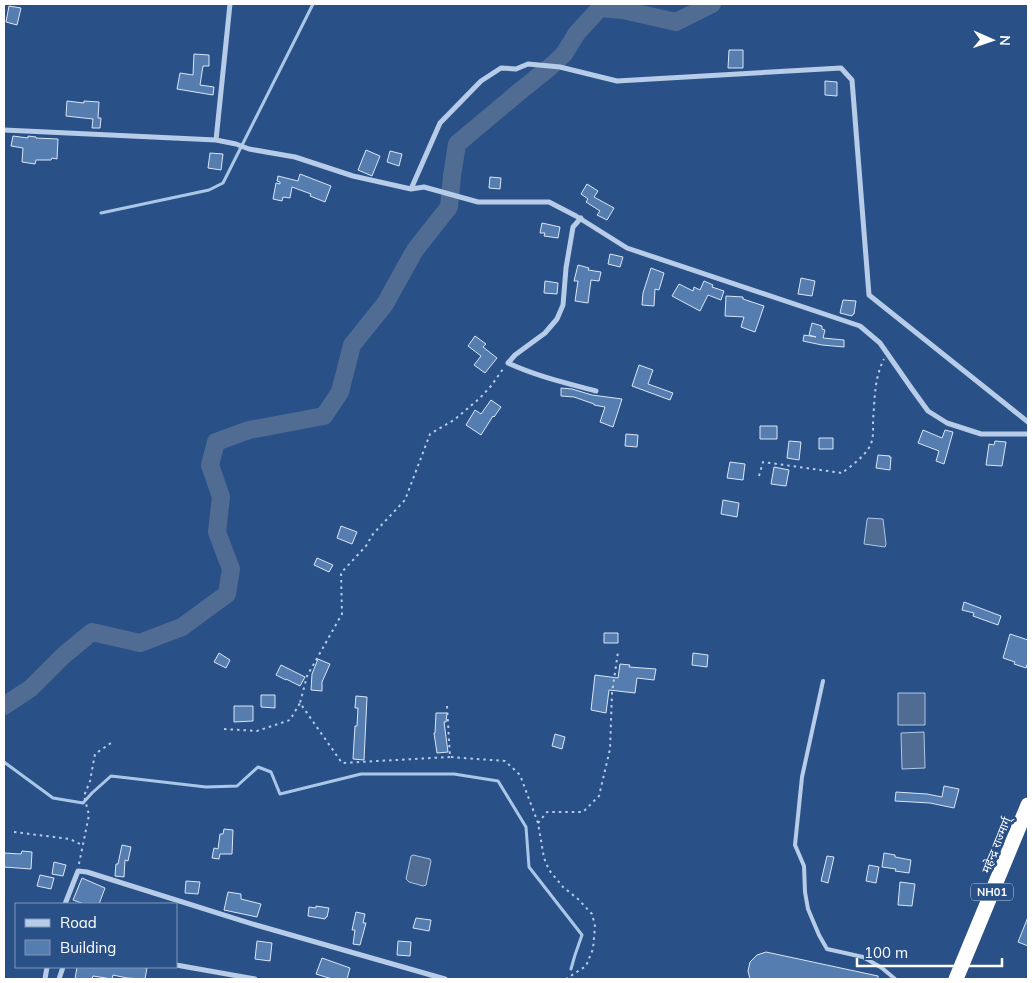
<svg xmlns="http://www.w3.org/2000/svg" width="1032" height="983" viewBox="0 0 1032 983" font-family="Mulish,'Noto Sans Devanagari',sans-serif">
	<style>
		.water { fill: #516c92; stroke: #abc7e8 }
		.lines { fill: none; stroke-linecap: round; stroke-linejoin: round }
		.stream { stroke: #abc7e8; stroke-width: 3 }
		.river { stroke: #516c92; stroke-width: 18 }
		.building { fill: #567db0; stroke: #d9e6f6 }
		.path { stroke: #b6cce8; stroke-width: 2; stroke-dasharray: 2.5 4; stroke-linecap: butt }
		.lane { stroke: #b6cce8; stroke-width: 4 }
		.street { stroke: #b6cce8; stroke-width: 5 }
		.highway { stroke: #fff; stroke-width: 15 }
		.labels { text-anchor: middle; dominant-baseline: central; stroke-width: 5; stroke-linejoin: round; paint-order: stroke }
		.shield { fill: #2a5187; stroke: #bfcbdb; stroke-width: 1 }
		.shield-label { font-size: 11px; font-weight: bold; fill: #fff }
		.street-label { font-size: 12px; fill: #fff; stroke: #2a5187 }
	</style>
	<rect width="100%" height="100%" fill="#2a5187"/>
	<path class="water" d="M868,518L883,519L886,544L885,547L864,544L867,520Z
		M898,693H925V725H898Z
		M924,732L925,768L902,769L901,733Z
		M413,855L430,859L431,861L426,885L423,886L409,882L406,879L411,856Z"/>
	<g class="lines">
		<path class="stream" d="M101,213L209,190L223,183L313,4
			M4,762L53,798L83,803L92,793L111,776L206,787L237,786L258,767L271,772L280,794L361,774H454L498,781L526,827L529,867L582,935L575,955L571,969"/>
		<path class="river" d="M4,706L31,688L64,655L92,632L140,643L182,627L227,594L231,569L217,532L221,497L210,465L216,442L249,430L324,416L340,392L352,345L385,304L415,250L449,207L452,176L457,144L519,92L550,67L564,54L577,33L600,8L623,10L676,22L712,4"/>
	</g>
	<path class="building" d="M9,6L21,8L17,25L6,22Z
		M729,50H743V68H728Z
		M194,54L209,55V66H203L200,85L214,87L213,95L177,89L180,73L193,75Z
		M825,81L837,82V96L825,95Z
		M67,101L84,103V101L99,102L98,118H101L100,128H92L93,119L66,116Z
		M13,136L28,138V136L36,137V138L58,139L57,159L52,158L51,160H36L35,164L22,162L23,148L11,146Z
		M366,150L380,156L372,176L358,170Z
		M390,151L402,154L399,166L387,162Z
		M210,153L223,154L221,170L208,168Z
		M300,174L331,186L325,202L310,196L311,194L292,187L290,198L283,197L282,201L273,199L276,183L280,184V182L277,181L278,176L298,181Z
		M490,177L501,178L500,189L489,188Z
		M587,184L598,191L594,197L614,208L607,220L597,215L600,211L586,202L588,199L581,194Z
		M542,223L560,227L558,238L544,236L545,233H540Z
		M610,254L623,257L620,267L608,264Z
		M578,265L589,268L588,270L601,272L599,281L591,280L588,303L575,301L578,281H574Z
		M651,268L664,273L659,290L655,289L654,306L642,305L643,293Z
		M801,278L815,281L812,296L798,294Z
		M545,281L558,283L557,294L544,293Z
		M704,281L713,285L712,287L724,291L721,300L708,295L700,311L672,296L679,284L693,291L694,287L700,290Z
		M726,296L743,297V299L764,306L755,332L741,327L744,317L725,316Z
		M843,300L856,301L854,314H853L852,316L840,313Z
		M812,323L822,326V329L825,330L823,338L844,340V347L822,345L803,341L804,335L816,337L809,335Z
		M475,336L486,344L483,347L497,358L485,373L474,365L481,356L468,346Z
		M639,365L653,370L648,384L673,393L670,400L632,386Z
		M561,388L572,389L592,395L622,399L613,427L600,422L605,407L594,405V404L574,397L561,396Z
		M491,400L501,407L494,417L493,416L481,435L466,425L475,410L481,414Z
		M760,426H777V439H760Z
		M923,430L942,438L945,430L953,432L944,464L936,461L939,451L918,443Z
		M626,434L638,435L637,447L625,446Z
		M819,438H833V449H819Z
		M789,441L801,442L799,460L787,458Z
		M995,441L1006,442L1002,466L986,465L989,444L994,445Z
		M878,455L890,456L889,457H891L890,470L876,468Z
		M730,462L745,464L743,480L727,478Z
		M774,467L789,470L786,486L771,484Z
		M723,500L739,503L737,517L721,514Z
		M341,526L357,532L352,544L337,538Z
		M317,558L333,565L329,572L314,565Z
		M964,602L1001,616L998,625L973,616L974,613L962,610Z
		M604,633H618V643H604Z
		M1010,634L1028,640V662L1026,668L1014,664L1015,662L1003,658Z
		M219,653L230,660L226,668L214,662Z
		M693,653L708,655L707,667L692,665Z
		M318,659L330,664L322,682V691L311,690L312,674Z
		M620,664L630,665L629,667L656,669L654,680L637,678L635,693L609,690L606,713L591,710L595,675L618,678Z
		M281,665L305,677L300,686L286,679V680L276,675Z
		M261,695H275V708L261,707Z
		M356,696L367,697L364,760L353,759L355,726H357L358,708H355Z
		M234,706H253V721L234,722Z
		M436,713H447L446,722H444L448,752L437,753L434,733H435Z
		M555,734L565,737L562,749L552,746Z
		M944,786L959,789L954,808L930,803L895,801L896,792L927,794L942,797Z
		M224,829L233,830L232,854H220L219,859L212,858L214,848L218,849L220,834H223Z
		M122,845L131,847L128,861L125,860L124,877L115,876L116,864H118Z
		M22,851L32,852L31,869L4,867V853L21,854Z
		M884,853L895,855V857L911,860L909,873L895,871L896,869L882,867Z
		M827,856L834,857L828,883L821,881Z
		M54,862L66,865L63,876L52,874Z
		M869,865L879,867L876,883L866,881Z
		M40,875L54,878L51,889L37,886Z
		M82,878L105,888L99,904H84L73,900Z
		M186,881L200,882L198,894L185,893Z
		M900,882L915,884L912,906L898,905Z
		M228,892L241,894V899L261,904L257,917L224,910Z
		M316,906L329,908L327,917H326L325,919L308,916L309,907L316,908Z
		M356,912L365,914L363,923H366L360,945L353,944L355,930H352Z
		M1028,917V946L1018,942Z
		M416,918L431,920L429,931L413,928Z
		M257,941L272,943L270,961L255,959Z
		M398,941L411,942L410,956L397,955Z
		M766,952L878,976V979H750L748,971L750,962L757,955Z
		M322,958L350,968L347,979H332L316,974Z
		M77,967H140L147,968L145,979L127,978L113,975L112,979L93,976L92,979H75Z"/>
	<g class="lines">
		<path class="path" d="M759,476L763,462L842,473C850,467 865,456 870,446C874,438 873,429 873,420C875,398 874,379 884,359
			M447,706L450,757L505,761L520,775L538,823L544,858L549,870L563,887L578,899L592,914L595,926L593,949L586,966L566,979
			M224,729L257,731L290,720L300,703
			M450,757L342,763L300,703L307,676L342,614L341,573L366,546L373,534L405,500L430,434L454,420L480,398L491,386L503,369
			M538,823L547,812H583L599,796L610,749L612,693L618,652
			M14,832L70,839L82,845
			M79,864L89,815L84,796L90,781L95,754L111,743"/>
		<path class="lane" d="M823,681L802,777L795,845L804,866L805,892L808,909L819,935L827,949L863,957L882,968L895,979"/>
		<path class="street" d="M4,130L216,140L236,144L249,149L295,157L353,176L411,189L424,187L478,202H549L576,216L627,248L860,326L880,343L912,389L928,411L947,423L981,434H1028
			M216,140L230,4
			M411,189L440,123L481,81L501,68L516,69L528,64L560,67L617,81L841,68L852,80L869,295L1028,422
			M581,218L573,227L566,268L563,305L557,319L545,333L515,355L508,363C536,376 566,383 596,391
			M65,904L78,871L87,872L256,925L445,979
			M176,965L255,979
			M45,979L47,967
			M59,979L63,967"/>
		<path class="highway" d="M956,979L1028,805"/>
	</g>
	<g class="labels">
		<rect class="shield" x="971" y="883.5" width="42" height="17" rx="4"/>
		<g class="shield-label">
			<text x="992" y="892">NH01</text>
		</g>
		<g class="street-label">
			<text transform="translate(996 845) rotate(-68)">महेन्द्र राज्मार्ग्</text>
		</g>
	</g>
	<rect width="1032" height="983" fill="none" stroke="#ffffff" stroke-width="10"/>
	<rect x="15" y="903" width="162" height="65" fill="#2a5187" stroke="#7f97b7"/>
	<rect x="25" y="919" width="25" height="8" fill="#b6cce8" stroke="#7f97b7"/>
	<text x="60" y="928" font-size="15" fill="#ffffff">Road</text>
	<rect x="25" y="940" width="25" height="15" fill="#567db0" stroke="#7f97b7"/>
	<text x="60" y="953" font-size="15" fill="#ffffff">Building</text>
	<g transform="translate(992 40) rotate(92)" stroke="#2a5187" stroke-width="4" paint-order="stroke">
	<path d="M0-4L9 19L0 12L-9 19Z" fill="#ffffff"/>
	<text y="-8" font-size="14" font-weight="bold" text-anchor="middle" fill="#ffffff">N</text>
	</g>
	<path d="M857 958v8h145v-8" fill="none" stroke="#ffffff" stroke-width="2.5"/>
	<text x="864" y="958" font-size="15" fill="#ffffff" stroke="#2a5187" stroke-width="4" paint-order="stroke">100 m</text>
</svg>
